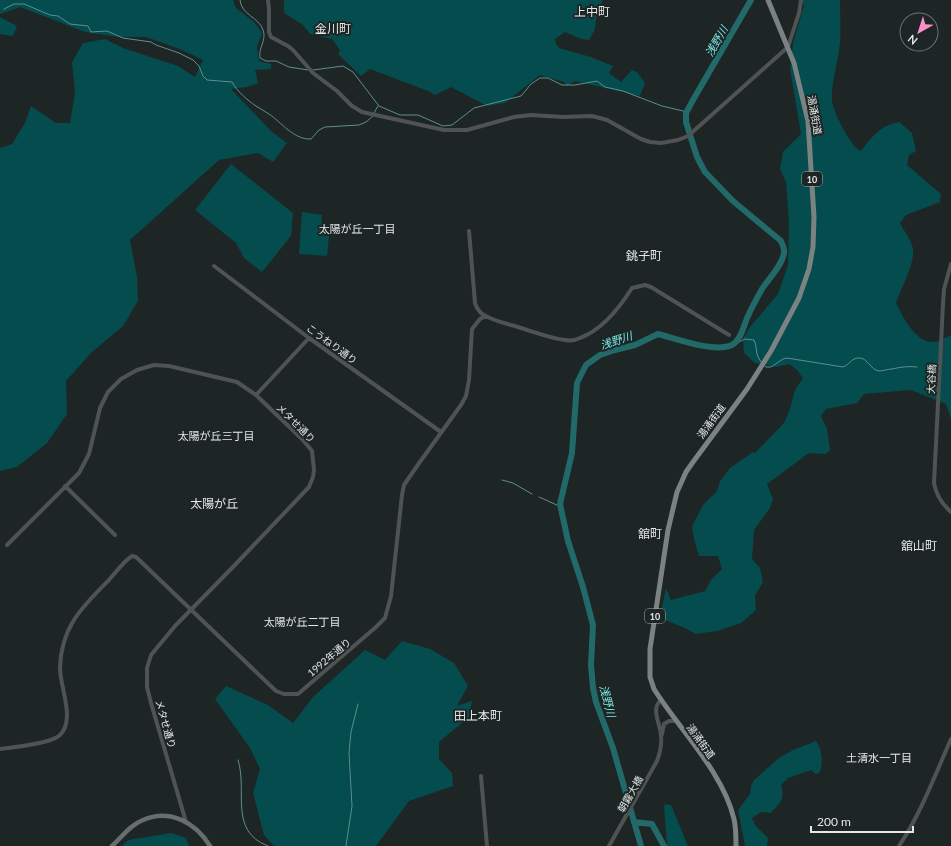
<svg xmlns="http://www.w3.org/2000/svg" width="951" height="846" viewBox="0 0 951 846" font-family="Lato,'Noto Sans JP',sans-serif">
	<style>
		.green { fill: #044c4d }
		.lines { fill: none; stroke-linecap: round; stroke-linejoin: round }
		.stream { stroke: #5c8f90; stroke-width: 1 }
		.river { stroke: #22696a; stroke-width: 6 }
		.tertiary { stroke: #4f5353; stroke-width: 4 }
		.secondary { stroke: #686e6e; stroke-width: 4.5 }
		.primary { stroke: #7b8282; stroke-width: 5 }
		.labels { text-anchor: middle; dominant-baseline: central; stroke-width: 4; stroke-linejoin: round; paint-order: stroke }
		.shield { fill: #1e2525; stroke: #a8aead; stroke-width: 1 }
		.shield-label { font-size: 9px; font-weight: bold; fill: #e3e8e7 }
		.street-label { font-size: 10px; fill: #e3e8e7; stroke: #1e2525 }
		.water-label { font-size: 11px; font-style: italic; fill: #7ce7e8; stroke: #1e2525 }
		.neighbourhood-label { font-size: 11px; fill: #e3e8e7; stroke: #1e2525 }
		.quarter-label { font-size: 12px; fill: #e3e8e7; stroke: #1e2525 }
	</style>
	<rect width="100%" height="100%" fill="#1e2525"/>
	<path class="green" d="M0,0H233L236,8L254,22L262,33L257,47L259,61L271,64V69L255,70L258,83L247,87L231,89L272,132L287,143L273,162L258,153L219,160L130,240L137,277L138,301L123,326L91,353L66,381L67,414L47,443L17,467L0,471V148L12,144L25,123L31,106L56,123H70L75,93L72,62L83,43L105,39L123,48L178,66L195,77L203,60L182,50L146,37H120L85,32L20,7L0,14Z
		M284,0H603L597,12L595,29L589,40L581,39L565,32L555,39L556,44L559,48L591,57L613,66L609,73L621,82L632,70L637,72L645,83L640,96L575,81L567,86L564,82L540,75L505,103L487,106L451,87L435,95L428,91L370,69L361,76L338,54L340,50L332,39L310,34L303,25L284,13Z
		M798,0H840C840,14 841,29 840,43C838,63 831,82 832,101C833,111 851,148 861,151C873,136 879,126 899,122L912,133L916,151L909,155L907,165L941,194L940,202L906,215L900,223C904,231 912,241 913,249C915,264 901,288 896,303C903,317 915,342 933,342C939,342 946,337 951,335V419L946,404L911,390L864,394L857,403L826,409L821,416L827,429L830,450L826,454L809,453L767,484L773,499L770,508L754,530L752,559L760,568L763,582L755,596L756,610L741,623L717,631L695,634C683,625 673,625 660,617L666,588L671,600L705,591L711,580L722,569L718,556H699L694,539L692,526L703,505L717,491L720,481L730,468L753,452L755,453L784,423L790,409L795,390L803,378L797,370L789,364L776,367L755,363L744,353L743,339L750,327L778,294L788,265L789,222L786,182L780,169L783,152L801,134L790,69L793,43L804,5Z
		M0,17L17,26L13,36L0,34Z
		M231,164L293,213L291,236L262,272L244,258L236,243L195,210Z
		M302,212L322,215L321,235L329,236L327,256L299,254Z
		M402,641L430,649L454,663L468,686L457,706L472,701L469,717L439,742V759L452,773L453,786L409,801L376,846H274L264,835L253,793L260,769L250,748L215,699L226,686L268,705L293,723L313,697L365,650L385,660Z
		M816,741C822,748 824,766 819,773L816,774L811,770L788,778L781,785C785,801 781,801 771,813L761,812L752,818L755,825L768,838L767,846H745L738,810L750,794L751,786L754,780L779,758L793,750Z
		M665,804L671,805L688,846H667L664,807Z
		M171,833L186,838L189,846H122L128,840Z"/>
	<g class="lines">
		<path class="stream" d="M240,0C241,15 259,17 263,30C267,40 258,48 260,58L266,61H276L289,67L308,70
			M4,9L14,4H24L50,15L58,16L70,24L88,26L91,32L107,31L123,38L151,42L156,45L179,53L193,60L199,66L203,76L207,80L232,82C237,91 247,100 256,106C260,109 265,111 269,114C281,122 294,140 311,139L319,130L325,127L359,125L366,122L373,116
			M313,70L343,66L353,72L379,106L400,115H418L443,126L452,125L474,108L521,96L531,84L540,78H548L562,85H575L597,81L605,87L623,91L662,106L683,111L686,113
			M374,113L378,106
			M735,344L745,339L754,340C758,348 754,354 762,363
			M764,365L766,367H771L783,359L787,358L843,367C849,365 852,358 858,358C868,357 870,370 879,371C883,371 888,369 892,369C900,367 909,366 917,367
			M502,480L513,483L532,494
			M539,497L559,506L560,504
			M238,760C248,791 228,831 268,846
			M346,846L352,806L349,753L351,732L358,704"/>
		<path class="river" d="M634,822L652,824L664,846
			M641,846L613,748L596,702L593,688L591,665L593,625L583,587L568,541L560,504L572,453L577,383L586,365L600,355L615,350L635,345L658,334C677,339 714,353 732,345C741,341 744,324 748,316C752,307 757,298 762,289C769,278 782,266 784,253C785,248 782,245 781,241L733,201L705,172L697,157L686,122V113L693,100L751,0"/>
		<path class="tertiary" d="M268,0L269,9V32L271,37L288,46L293,50L313,73L337,91L352,106L362,112L444,130H467L514,117L531,115L563,117L592,116L607,120L641,139L650,142L661,143L678,140L688,136L788,47L799,13L801,0
			M469,231L475,303C476,307 478,310 481,313C491,321 506,323 518,327C534,332 549,338 565,340C570,341 576,340 580,338C602,330 620,307 632,288L645,285L651,287L729,335
			M951,264L944,289L943,304L934,483C936,495 942,504 951,512
			M214,266L309,338L441,432
			M256,395L309,338
			M65,486L115,535
			M7,545L79,473L89,454L100,408L108,392L121,379L137,370L154,365L169,366L237,382L256,395L303,440L312,451L314,470L313,477L309,487L232,568L175,626L151,655L147,668V687L151,703L186,822
			M662,734L664,724L669,721H676
			M0,749C14,747 53,744 61,734C75,718 60,687 60,668C61,627 82,607 109,580C116,572 123,562 132,556L136,557L276,691L284,694H298L376,627L385,618L391,596L402,495L404,485L417,466L461,405L466,396L469,380L472,329L480,319L485,316
			M481,776L487,846
			M609,846L657,761C660,753 662,745 661,736C661,725 650,709 661,700
			M899,846C921,813 935,775 951,739"/>
		<path class="secondary" d="M112,846C122,837 130,825 143,820C170,808 196,823 210,846"/>
		<path class="primary" d="M736,846C736,837 736,827 734,819C723,772 679,729 654,689L650,677V649L668,530L677,492L686,472L693,462L747,389L771,351L799,298L809,269L813,247L814,217L808,121L794,63L768,0"/>
	</g>
	<g class="labels">
		<g class="shield">
			<rect x="802" y="172" width="20" height="14" rx="3"/>
			<rect x="645" y="609" width="20" height="14" rx="3"/>
		</g>
		<g class="shield-label">
			<text x="812" y="179">10</text>
			<text x="655" y="616">10</text>
		</g>
		<g class="street-label">
			<text transform="translate(815 115) rotate(80)">湯涌街道</text>
			<text transform="translate(332 344) rotate(36)">こうねり通り</text>
			<text transform="translate(931 379) rotate(-87)">大谷橋</text>
			<text transform="translate(711 421) rotate(-54)">湯涌街道</text>
			<text transform="translate(296 423) rotate(45)">メタせ通り</text>
			<text transform="translate(329 657) rotate(-40)">1992年通り</text>
			<text transform="translate(166 724) rotate(74)">メタせ通り</text>
			<text transform="translate(701 741) rotate(54)">湯涌街道</text>
			<text transform="translate(630 794) rotate(-60)">朝霧大橋</text>
		</g>
		<g class="water-label">
			<text transform="translate(716 41) rotate(-60)">浅野川</text>
			<text transform="translate(616 340) rotate(-18)">浅野川</text>
			<text transform="translate(608 701) rotate(75)">浅野川</text>
		</g>
		<g class="neighbourhood-label">
			<text x="357" y="228">太陽が丘一丁目</text>
			<text x="216" y="435">太陽が丘三丁目</text>
			<text x="302" y="621">太陽が丘二丁目</text>
			<text x="879" y="757">土清水一丁目</text>
		</g>
		<g class="quarter-label">
			<text x="592" y="11">上中町</text>
			<text x="333" y="28">金川町</text>
			<text x="644" y="255">銚子町</text>
			<text x="214" y="503">太陽が丘</text>
			<text x="650" y="533">舘町</text>
			<text x="919" y="545">舘山町</text>
			<text x="478" y="715">田上本町</text>
		</g>
	</g>
	<g transform="translate(919 32) rotate(219)"><circle r="19" fill="#1e2525" stroke="#6d7373"/>
	<path d="M0-3L7 15L0 10L-7 15Z" fill="#f98fca"/>
	<text y="-6" font-size="11" font-weight="bold" text-anchor="middle" fill="#e3e8e7">N</text>
	</g>
	<path d="M811 826v6h102v-6" fill="none" stroke="#e3e8e7" stroke-width="2"/>
	<text x="817" y="826" font-size="12" fill="#e3e8e7" stroke="#1e2525" stroke-width="3" paint-order="stroke">200 m</text>
</svg>
